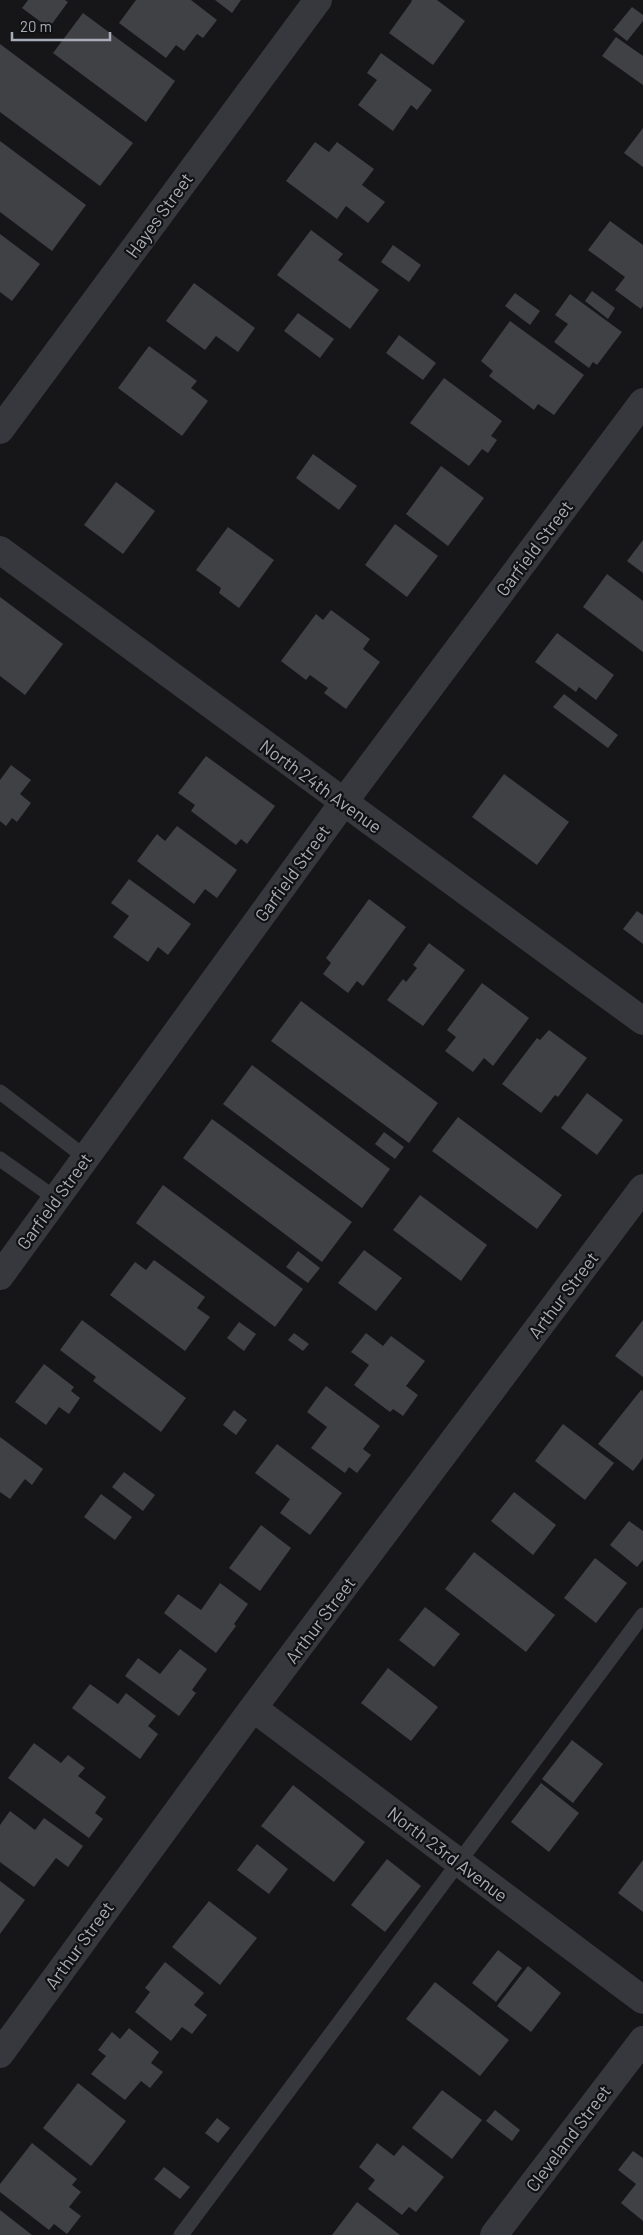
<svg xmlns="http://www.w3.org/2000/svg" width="643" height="2235" viewBox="0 0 643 2235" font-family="Barlow,sans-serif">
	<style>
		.building { fill: #404145 }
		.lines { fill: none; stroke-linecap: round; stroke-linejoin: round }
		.service { stroke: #37383d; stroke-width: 15 }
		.minor { stroke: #37383d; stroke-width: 28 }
		.tertiary { stroke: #37383d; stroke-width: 28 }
		.labels { text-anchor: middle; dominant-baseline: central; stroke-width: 4.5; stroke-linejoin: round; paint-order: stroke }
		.street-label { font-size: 18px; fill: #a8adb8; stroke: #111113 }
	</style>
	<rect width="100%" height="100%" fill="#161618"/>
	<path class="building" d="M28,0H65L68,2L49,28L22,8Z
		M136,0H191L217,20L203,38L197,34L184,51L176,45L166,58L119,23Z
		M215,0H241L232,13Z
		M411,0H437L465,21L433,65L389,33L412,1Z
		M632,7L643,15V21L627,41L613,30Z
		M83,13L175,81L146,122L53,53Z
		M616,37L643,56V85L602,56Z
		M0,44L133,143L100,186L0,112Z
		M381,53L432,90L417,110L411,105L393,131L358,105L377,80L367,73Z
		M643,128V167L624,153Z
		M0,141L86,205L52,251L0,212Z
		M315,142L329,152L337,142L374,169L362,185L385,202L368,223L346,206L337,219L286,181Z
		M610,221L643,245V306L641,309L615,290L625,277L588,250Z
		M311,230L343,254L338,260L379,290L350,329L277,275Z
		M0,234L40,264L12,301L0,292Z
		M393,245L421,265L409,282L381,262Z
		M194,283L255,328L238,352L216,336L205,350L166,321Z
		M592,291L615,308L608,319L585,301Z
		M515,293L540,311L530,325L505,306Z
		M570,294L622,332L597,365L593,362L589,368L554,342L568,324L555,315Z
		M298,313L334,339L320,358L284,331Z
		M510,321L584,375L554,415L538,404L534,410L489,376L493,371L481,361Z
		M399,335L436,363L423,380L386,353Z
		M149,346L197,381L191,388L208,401L182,436L118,388Z
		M444,378L502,421L491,436L497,440L488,453L482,449L469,466L410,423Z
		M313,454L357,486L339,510L296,478Z
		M441,466L484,498L448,546L406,514Z
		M116,482L155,511L123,554L84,525Z
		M395,524L438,556L407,597L365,565Z
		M228,527L274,560L239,608L219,593L221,588L196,570Z
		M643,540V573L627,561Z
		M607,574L643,601V652L583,607Z
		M0,597L63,644L25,695L0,676Z
		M331,610L370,639L363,649L380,662L346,709L324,693L328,688L310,675L306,680L281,661L316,614L323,620Z
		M557,633L614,675L596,700L579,687L576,692L535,662Z
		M564,694L618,735L608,748L553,707Z
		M206,756L275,806L247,844L241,839L236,845L191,811L195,805L178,793Z
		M11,765L31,780L20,794L31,803L17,822L12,818L6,826L0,821V780Z
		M504,774L569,822L537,865L472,817Z
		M177,826L237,870L217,898L205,889L194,904L137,861L157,834L165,841Z
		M129,879L191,924L168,955L158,947L148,962L113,937L129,916L111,903Z
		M369,899L406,927L363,986L357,981L348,993L323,974L331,963L326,958Z
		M637,911L643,915V944L623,929Z
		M429,943L465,970L423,1026L387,1000L403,979L406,982L417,968L413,965Z
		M482,983L529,1018L493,1066L484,1058L473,1072L445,1051L456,1037L447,1030Z
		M301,1001L438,1103L409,1143L271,1041Z
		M549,1030L587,1058L558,1097L555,1095L541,1113L502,1084L537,1038L540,1040Z
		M252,1065L390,1169L362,1208L223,1104Z
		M587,1093L623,1120L597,1155L561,1128Z
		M458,1117L562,1195L537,1229L432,1151Z
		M212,1119L352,1222L322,1262L183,1158Z
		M384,1132L404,1147L395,1159L375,1144Z
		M163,1185L303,1289L275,1327L136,1223Z
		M420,1195L487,1245L461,1281L393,1230Z
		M364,1250L402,1278L376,1311L338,1283Z
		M298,1251L320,1268L308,1283L286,1267Z
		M154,1260L205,1297L197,1308L210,1317L185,1351L110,1295L135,1262L146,1270Z
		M82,1320L186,1398L161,1432L93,1381L96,1377L60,1350Z
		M643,1320V1377L615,1356Z
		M239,1322L256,1334L244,1351L227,1338Z
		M294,1333L309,1344L303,1351L288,1340Z
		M366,1333L383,1346L391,1336L425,1361L406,1386L418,1395L403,1416L393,1409L390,1412L354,1385L369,1365L351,1352Z
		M44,1364L74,1387L71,1391L80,1398L69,1414L59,1407L46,1425L15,1402Z
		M326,1386L380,1426L363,1449L371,1455L357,1473L349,1467L345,1473L311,1448L327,1427L307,1412Z
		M641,1390L643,1391V1458L633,1471L598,1444Z
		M234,1410L247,1420L236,1435L223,1425Z
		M563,1424L614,1463L585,1500L535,1461Z
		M0,1437L43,1469L32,1485L25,1479L10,1499L0,1492Z
		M277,1444L342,1493L310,1535L280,1513L290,1499L255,1473Z
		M124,1472L155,1495L143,1511L112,1487Z
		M514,1492L556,1525L533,1555L491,1521Z
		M101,1494L132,1517L115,1540L84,1517Z
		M629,1521L643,1531V1560L637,1567L610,1545Z
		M261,1525L291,1548L260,1591L229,1568Z
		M474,1552L555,1615L526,1652L445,1589Z
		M595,1558L627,1583L596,1623L564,1598Z
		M220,1583L248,1604L234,1624L236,1626L216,1653L164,1613L178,1594L201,1610Z
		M425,1607L460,1634L434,1667L399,1640Z
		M180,1649L207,1669L192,1690L196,1693L179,1716L125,1676L138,1658L160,1674Z
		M388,1668L438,1707L411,1741L361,1703Z
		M90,1684L118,1704L126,1693L156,1716L148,1726L158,1734L140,1759L72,1708Z
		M572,1740L603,1764L573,1803L542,1779Z
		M34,1743L61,1763L68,1755L85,1768L78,1776L106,1797L95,1813L103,1819L89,1838L8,1778Z
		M541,1783L579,1813L549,1852L511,1822Z
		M293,1785L365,1842L334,1882L261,1826Z
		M10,1811L35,1830L44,1818L83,1846L68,1867L56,1858L34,1887L0,1862V1825Z
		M257,1844L288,1869L269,1894L237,1870Z
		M387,1859L421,1886L385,1932L351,1905Z
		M643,1860V1912L618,1893Z
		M0,1881L25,1900L0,1934Z
		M209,1901L257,1938L220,1985L172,1947Z
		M498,1950L522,1968L496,2002L472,1983Z
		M165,1962L204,1993L194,2005L207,2015L192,2034L182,2027L171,2041L135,2012L150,1992L145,1988Z
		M528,1966L561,1993L531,2032L497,2006Z
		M435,1982L509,2040L480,2076L406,2019Z
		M129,2028L159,2052L151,2063L163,2072L150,2088L141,2081L125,2100L91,2074L106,2056L98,2050L112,2032L120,2039Z
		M78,2083L126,2121L91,2166L43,2128Z
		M442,2090L482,2120L452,2159L412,2128Z
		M495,2110L520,2130L512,2141L486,2121Z
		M217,2118L230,2128L218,2143L205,2133Z
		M32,2143L77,2179L72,2185L81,2192L69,2207L81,2216L67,2234L54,2224L49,2230L0,2192V2184Z
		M377,2143L394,2156L403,2145L444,2177L416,2212L409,2207L402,2215L368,2189L375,2180L359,2167Z
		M633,2151L643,2158V2221L621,2203L636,2184L618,2170Z
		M164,2167L190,2187L180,2199L154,2179Z
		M357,2202L400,2235H332Z
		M0,2210L32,2235H0Z"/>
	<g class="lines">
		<path class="service" d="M0,1092L85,1157
			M0,1159L55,1198
			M181,2235L643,1615"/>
		<path class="minor" d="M0,430L318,0
			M0,1276L343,803L643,402
			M253,1708L643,2000
			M0,2054L253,1708L643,1188
			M494,2235L643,2040"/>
		<path class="tertiary" d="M0,550L643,1021"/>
	</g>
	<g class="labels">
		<g class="street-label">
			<text transform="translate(159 215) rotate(-54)">Hayes Street</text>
			<text transform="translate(534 548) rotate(-53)">Garfield Street</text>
			<text transform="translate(321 786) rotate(36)">North 24th Avenue</text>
			<text transform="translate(292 873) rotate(-54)">Garfield Street</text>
			<text transform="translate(54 1201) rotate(-54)">Garfield Street</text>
			<text transform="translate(563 1295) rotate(-53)">Arthur Street</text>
			<text transform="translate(320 1620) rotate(-53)">Arthur Street</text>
			<text transform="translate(448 1854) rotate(37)">North 23rd Avenue</text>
			<text transform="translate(79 1945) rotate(-54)">Arthur Street</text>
			<text transform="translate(568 2138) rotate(-53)">Cleveland Street</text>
		</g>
	</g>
	<path d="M12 32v8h98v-8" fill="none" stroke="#a8adb8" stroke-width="2.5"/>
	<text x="20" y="32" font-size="15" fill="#a8adb8" stroke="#111113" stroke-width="4" paint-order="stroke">20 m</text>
</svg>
